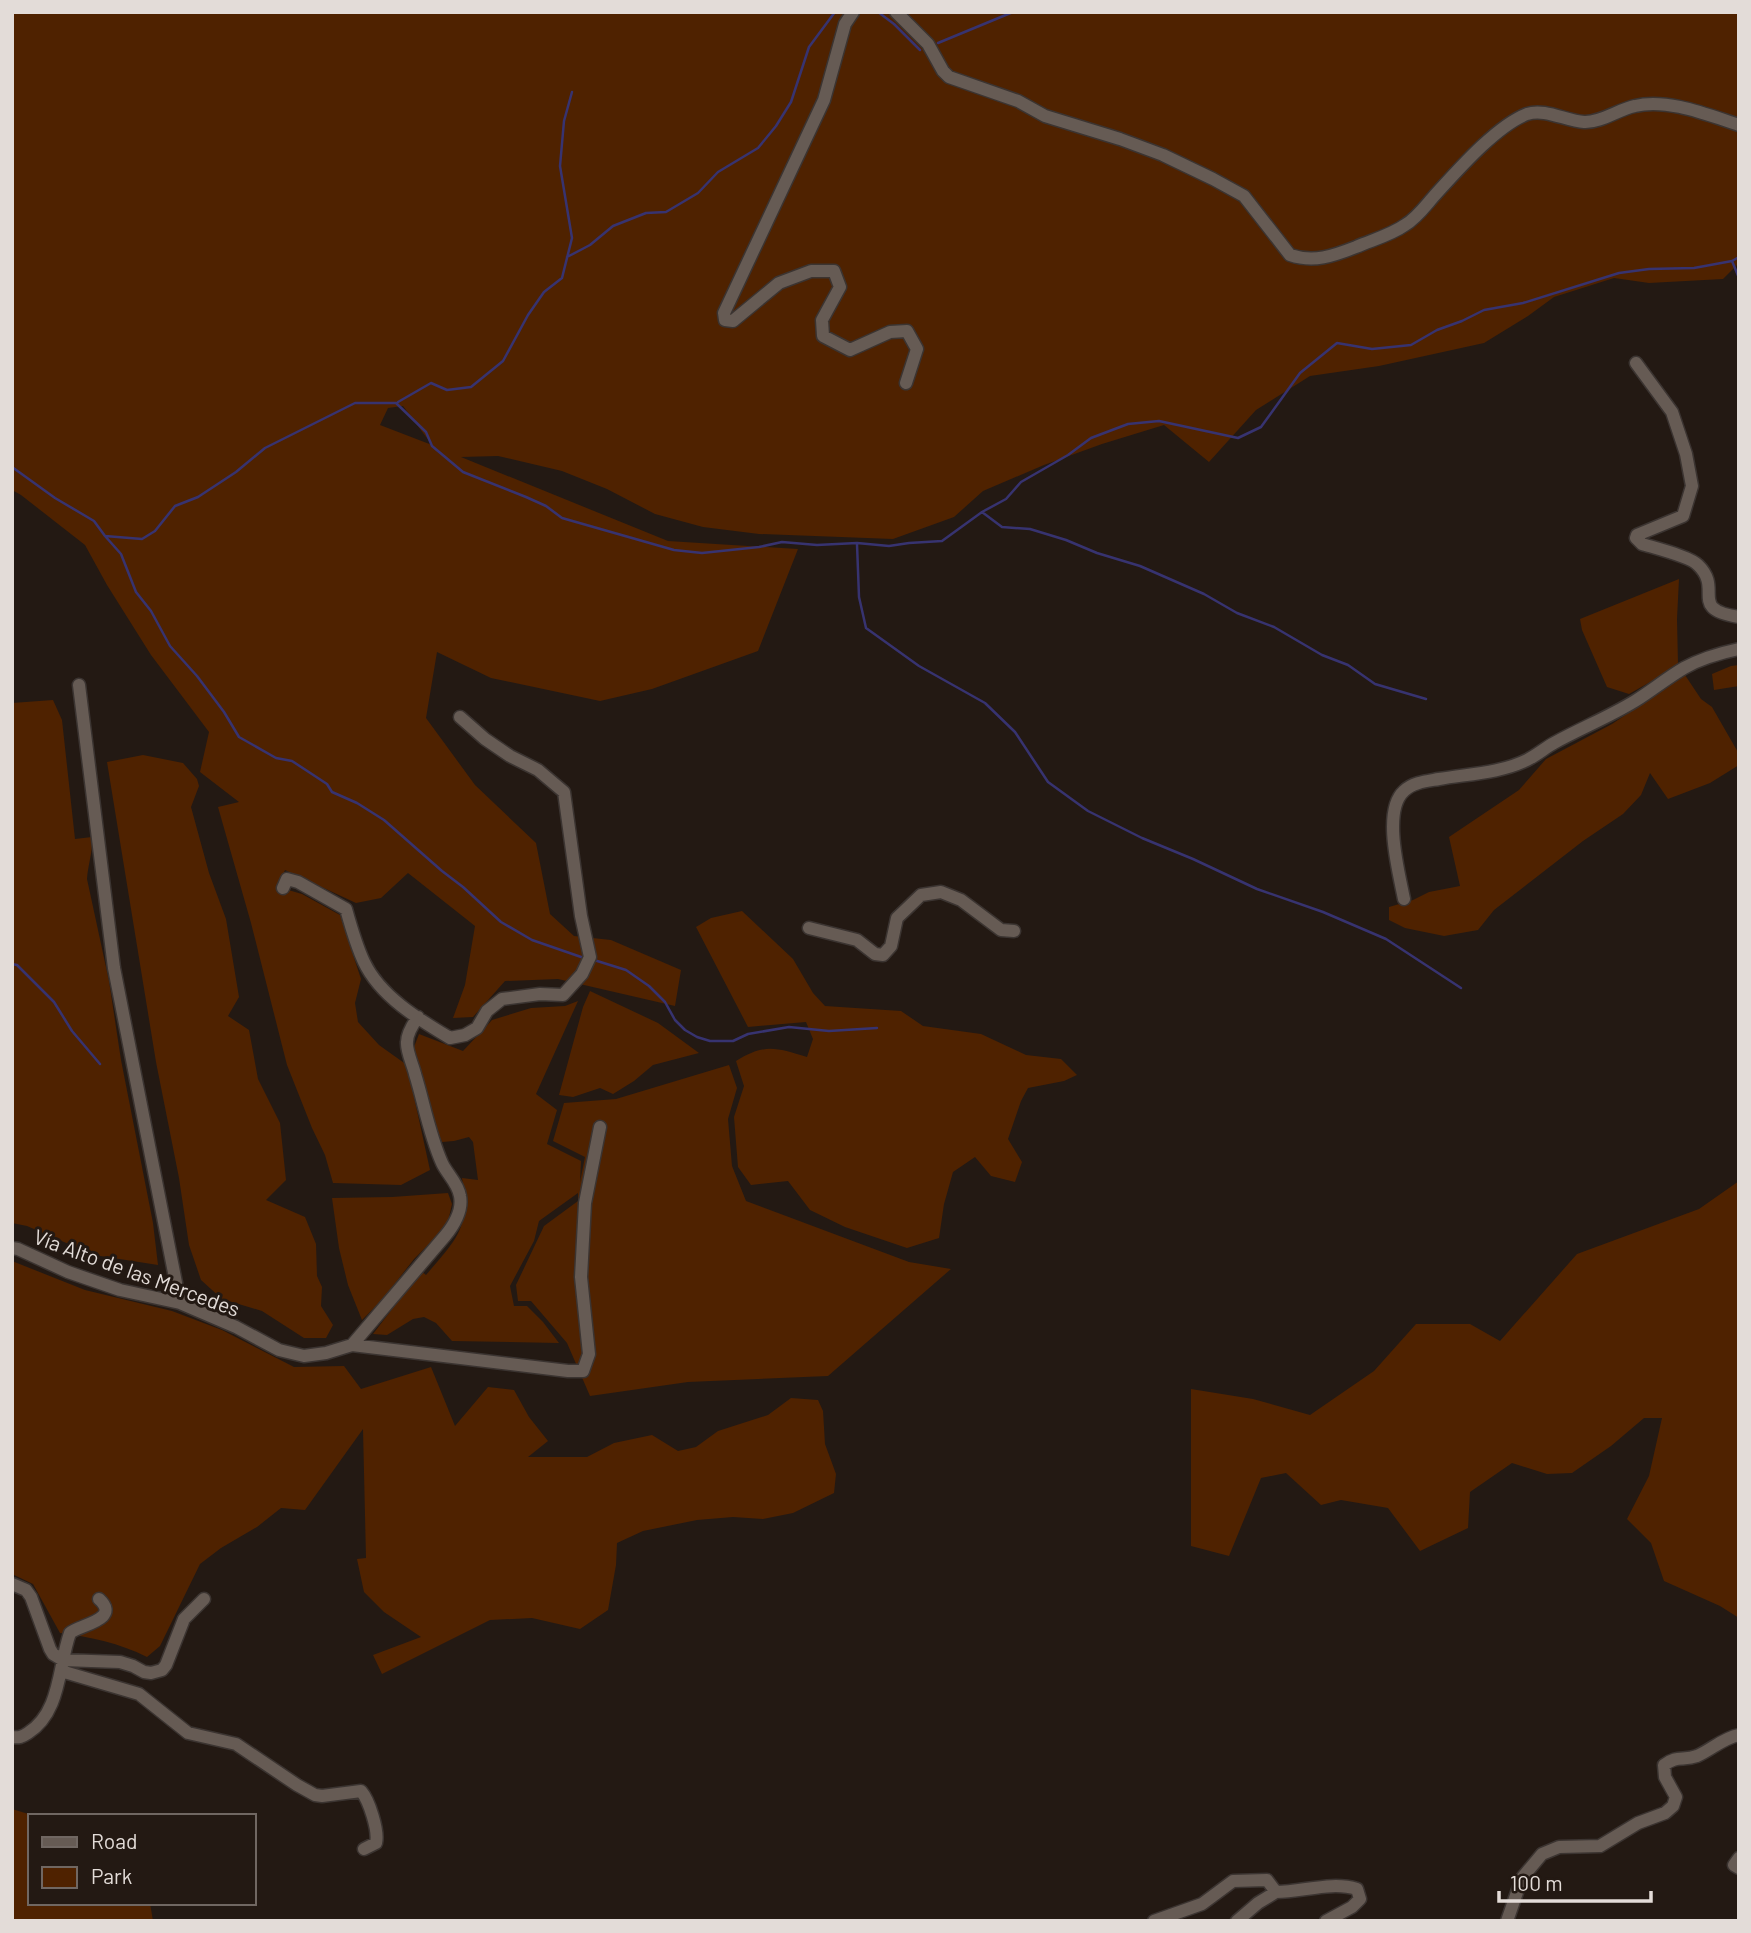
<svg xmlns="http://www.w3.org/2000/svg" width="1751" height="1933" viewBox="0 0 1751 1933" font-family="Barlow,sans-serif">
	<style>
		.green { fill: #4f2200; fill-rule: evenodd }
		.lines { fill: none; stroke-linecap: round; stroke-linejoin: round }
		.stream { stroke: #373370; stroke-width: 2.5 }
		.minor-casing { stroke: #3b3431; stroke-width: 15 }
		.minor { stroke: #665b54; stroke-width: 12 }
		.labels { text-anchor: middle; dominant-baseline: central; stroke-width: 6; stroke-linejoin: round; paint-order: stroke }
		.street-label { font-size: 21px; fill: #e3dcd8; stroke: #231913 }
	</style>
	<rect width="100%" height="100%" fill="#231913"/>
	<path class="green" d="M12,12H1739V263L1723,279L1649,283L1614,278L1554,297L1528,316L1484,343L1379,366L1310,376L1256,410L1209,462L1164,425L1102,444L1044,465L983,491L954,517L893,539L759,534L703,527L655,514L607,489L562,471L498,456L461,457L668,541L798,549L758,651L652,689L600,701L491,678L437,652L426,718L475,785L536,843L550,914L574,936L611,940L681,970L675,1006L558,979L505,981L473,1017L453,1018L465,985L475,926L408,873L381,898L356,903L285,870L278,887L302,894L340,915L361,979L355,1003L358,1022L379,1045L407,1065L430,1170L401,1185L333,1183L325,1155L312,1128L287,1065L251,923L218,807L239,802L200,772L209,732L151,655L107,585L85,545L21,495L12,490ZM403,406L432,445L380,425L388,408Z
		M1679,579L1677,619L1678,664L1652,681L1629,694L1607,687L1582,630L1580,619Z
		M1739,665V686L1714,690L1712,674L1731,666Z
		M1685,675L1701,699L1712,707L1739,754V765L1710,783L1668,799L1650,773L1641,795L1623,814L1583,841L1494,910L1478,930L1444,936L1405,928L1389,920V907L1413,900L1429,892L1460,886L1449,837L1519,790L1546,759L1612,724Z
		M53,700L62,720L75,839L92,837C93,852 88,864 87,879L109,981L121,1060L153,1223L158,1265L94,1255L27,1226L12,1223V703Z
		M143,755L183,763L197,779L199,786L191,807L209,873L226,919L239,997L228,1016L249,1030L258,1079L280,1123L286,1180L266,1200L305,1217L316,1244L317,1276L322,1287L321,1306L333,1325L326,1338H304L262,1311L222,1299L201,1280L189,1245L179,1178L156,1062L107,762Z
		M742,911L793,959L813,993L825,1006L901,1011L923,1026L981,1034L1026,1055L1061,1059L1077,1075L1064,1081L1028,1088L1021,1101L1008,1139L1022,1162L1015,1182L991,1176L975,1157L953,1172L944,1204L939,1238L907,1248L845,1227L810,1210L788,1181L751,1185L738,1167L734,1117L744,1086L736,1061C765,1043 776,1048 807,1057L813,1039L806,1022L748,1027L696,927L711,918Z
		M590,991L658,1023L699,1053L653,1065L634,1081L613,1094L600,1088L573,1097L559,1095L583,1007Z
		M578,1001L536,1094L557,1110L547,1144L581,1161L580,1182L585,1157L553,1141L564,1103L616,1099L729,1065L737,1088L728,1119L732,1166L746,1201L909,1262L951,1269L828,1376L688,1382L590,1396L567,1343L531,1301H518L516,1285L544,1226L578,1201V1193L539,1221L534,1241L510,1286L514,1306H527L543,1322L559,1343L452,1341L436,1323L424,1317L413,1319L387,1335L373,1334L421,1271L426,1275C458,1237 470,1229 462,1178L478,1180L473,1142L469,1137L454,1141L442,1142L430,1113L414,1047L419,1034L463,1051L492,1020L531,1008L565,1006Z
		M1739,1181V1618L1720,1606L1664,1581L1651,1543L1627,1519L1649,1476L1662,1418H1644L1611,1446L1572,1473L1547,1474L1512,1463L1470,1492L1468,1528L1420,1551L1388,1508L1341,1500L1321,1505L1286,1473L1261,1478L1229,1556L1191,1546V1389L1253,1399L1310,1415L1374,1371L1416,1324H1470L1500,1341L1577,1254L1699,1209Z
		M448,1193L452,1204L447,1226L414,1259L382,1300L362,1320L348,1285L339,1248L332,1198L392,1197Z
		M12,1261L85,1290L172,1311L222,1330L294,1367L344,1366L361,1389L431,1367L455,1426L488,1387L514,1390L529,1417L548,1441L528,1457H587L614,1443L652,1435L678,1451L696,1447L718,1431L768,1415L791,1398L818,1400L823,1411L825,1444L836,1474L834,1493L793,1513L763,1519L733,1517L697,1520L643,1531L617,1543L616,1565L608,1610L580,1629L532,1618L490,1620L382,1674L373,1655L421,1637L384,1612L364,1592L357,1559L366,1558L363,1429L305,1510L281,1508L257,1527L221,1548L200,1564L160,1646L147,1657C119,1643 91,1637 60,1633L33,1584L12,1574Z
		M12,1809L35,1816H30V1903H150L153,1921H18L12,1919Z"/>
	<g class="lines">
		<path class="stream" d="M878,12L894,24L920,50
			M938,43L1013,12
			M567,257L590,245L613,226L646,213L666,212L698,193L718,172L758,148L776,126L791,102L809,47L835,12
			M1732,261L1739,278
			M398,402L431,383L447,390L471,387L503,361L528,315L544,292L562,278L572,238L560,166L564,121L572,92
			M12,467L55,498L94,521L105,536L121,554L136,592L151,611L170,646L197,676L224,712L239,737L276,758L292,761L327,784L332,792L357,803L384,820L442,871L463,887L501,922L532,940L584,958
			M982,512L1002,527L1030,529L1066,540L1097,553L1140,566L1204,594L1237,613L1274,627L1322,655L1348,665L1375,684L1426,699
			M105,536L142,539L155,531L175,506L198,497L236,472L265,448L355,403H396L426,432L432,446L463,472L526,497L546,506L562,518L674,550L702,553L759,547L782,542L817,545L857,543L889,546L909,543L942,541L982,512L1006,499L1021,482L1068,455L1091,438L1128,424L1159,421L1238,438L1261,427L1300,373L1337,343L1372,349L1411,345L1437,330L1462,321L1484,310L1523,303L1619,273L1649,269L1694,268L1732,261L1739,257
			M857,544L859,597L866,628L919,666L985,703L1015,732L1048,782L1088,811L1142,838L1193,859L1257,889L1323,912L1386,939L1461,988
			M594,960L626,970L649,986L665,1002L675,1020L685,1030L697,1037L710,1041H733L748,1034L789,1027L829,1031L877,1028
			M12,964L17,965L54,1002L72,1031L100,1064"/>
		<defs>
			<path id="minor" d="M853,12L845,24L824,100L724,313L725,320L733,321L779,283L811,271H834L840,287L822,320L823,336L850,350L890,332L907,331L917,349L906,383
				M896,12L928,44L943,71L949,77L1018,101L1045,116L1120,139L1163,155L1213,179L1244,196L1290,255C1314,263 1333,256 1356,247C1372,240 1391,235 1405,225C1417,218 1426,205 1435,195C1457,171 1496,126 1527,114C1545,108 1566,121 1584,122C1601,123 1619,109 1635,106C1667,98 1708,115 1739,125
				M1636,363L1672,412L1686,454L1692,486L1683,516L1637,535L1636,538L1642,544C1655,548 1691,557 1698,565C1724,590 1687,609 1739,617
				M79,685L114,968L180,1303
				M283,888L287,879L298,882L346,909C351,927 356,945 364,962C380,996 418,1019 450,1038L465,1035L477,1028L487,1011L502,999L540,994L563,995L582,974L590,957L581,916L564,792L538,770L510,756L485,739L460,717
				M1404,899C1399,873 1382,811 1404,791C1413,782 1428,781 1439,779C1468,774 1501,773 1527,760C1537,755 1545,748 1554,743C1581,728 1609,717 1635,701C1651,691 1667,678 1684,668C1700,659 1720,653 1739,649
				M809,928L857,940L875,954L883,955L891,946L897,918L921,895L941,892L961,900L1001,930L1014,931
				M12,1248L18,1249L68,1272L120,1290L180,1303L236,1327L279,1350L304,1356L326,1353L352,1345L568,1371H583L589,1354L581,1277L585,1203L600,1127
				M352,1345L445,1236C454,1225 463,1211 460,1196C458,1183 447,1174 442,1163C429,1134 424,1103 415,1074C413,1065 406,1051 407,1042C407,1033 413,1024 418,1017
				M12,1584L26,1590L31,1597L50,1649L53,1654L63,1660L120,1662L133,1666L144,1672L151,1673L162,1670L166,1665L184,1619L204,1599
				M61,1671L139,1694L188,1733L236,1744L297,1785L315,1795L322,1796L361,1791C369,1800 379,1831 376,1843L364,1849
				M12,1737C19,1738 22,1737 28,1733C61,1712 58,1667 70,1633C78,1625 122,1620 99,1599
				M1739,1858L1734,1865L1739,1868
				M1154,1921L1202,1904L1233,1881L1267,1880L1276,1892C1303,1892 1331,1881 1357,1889L1360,1899L1352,1907L1326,1921
				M1237,1921L1258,1903L1276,1892
				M1507,1921L1522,1878L1542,1854L1559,1847L1600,1846L1638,1823L1665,1813L1673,1806L1676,1797L1665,1777L1664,1765C1677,1755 1683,1761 1697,1756C1711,1750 1723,1738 1739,1735"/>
		</defs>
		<use href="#minor" class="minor-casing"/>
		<use href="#minor" class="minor"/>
	</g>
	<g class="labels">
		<g class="street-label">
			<text transform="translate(137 1272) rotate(20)">Vía Alto de las Mercedes</text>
		</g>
	</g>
	<rect width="1751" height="1933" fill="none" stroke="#e3dcd8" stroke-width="28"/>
	<rect x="28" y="1814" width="228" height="91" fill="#231913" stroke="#706762" stroke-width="2"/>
	<rect x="42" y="1837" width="35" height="10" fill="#665b54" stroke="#706762" stroke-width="2"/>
	<text x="91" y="1849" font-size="21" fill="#e3dcd8">Road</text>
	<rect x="42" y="1867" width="35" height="21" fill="#4f2200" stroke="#706762" stroke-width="2"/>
	<text x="91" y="1884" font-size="21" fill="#e3dcd8">Park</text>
	<path d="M1499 1891v10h152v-10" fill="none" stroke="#e3dcd8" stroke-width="3.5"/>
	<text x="1510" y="1891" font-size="21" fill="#e3dcd8" stroke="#231913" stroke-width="5" paint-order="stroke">100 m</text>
</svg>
